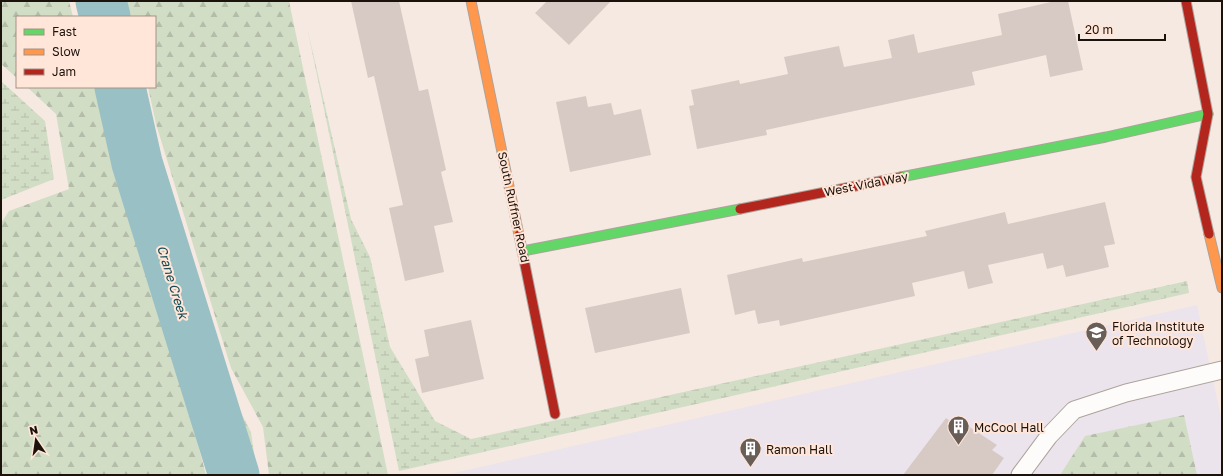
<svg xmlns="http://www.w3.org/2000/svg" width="1223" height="476" viewBox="0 0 1223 476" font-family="'Golos Text',sans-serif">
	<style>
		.education { fill: #ece4ec }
		.forest { fill: url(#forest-firs) }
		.wetland { fill: url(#wetland-marsh) }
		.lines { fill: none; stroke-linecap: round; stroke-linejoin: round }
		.river { stroke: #98c0c5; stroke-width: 51 }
		.building { fill: #d7cac5 }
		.lane-casing { stroke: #ada39c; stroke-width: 19 }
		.fast-casing { stroke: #ada39c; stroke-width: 11 }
		.slow-casing { stroke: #ada39c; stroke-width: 11 }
		.jam-casing { stroke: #ada39c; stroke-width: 11 }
		.lane { stroke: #fefcfa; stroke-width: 17 }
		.fast { stroke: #63d668; stroke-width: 9 }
		.slow { stroke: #ff974d; stroke-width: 9 }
		.jam { stroke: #b3261e; stroke-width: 9 }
		.labels { text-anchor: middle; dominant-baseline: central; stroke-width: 4; stroke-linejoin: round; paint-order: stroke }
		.street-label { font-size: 12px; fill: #1c120c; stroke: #ffe6d8 }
		.poi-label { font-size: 12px; fill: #1c120c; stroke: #ffe6d8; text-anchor: start }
		.water-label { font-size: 13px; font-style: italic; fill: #134c55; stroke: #ffe6d8 }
	</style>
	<defs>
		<pattern id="forest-firs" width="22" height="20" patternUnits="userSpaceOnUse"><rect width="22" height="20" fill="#d2ddc6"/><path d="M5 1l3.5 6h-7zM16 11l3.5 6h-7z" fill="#b4bda9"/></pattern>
		<pattern id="wetland-marsh" width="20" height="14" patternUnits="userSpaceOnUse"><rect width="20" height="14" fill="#d2ddc6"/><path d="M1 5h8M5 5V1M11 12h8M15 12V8" fill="none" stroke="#b4bda9"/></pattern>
	</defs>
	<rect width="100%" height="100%" fill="#f6e9e1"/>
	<path class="education" d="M1197,305L1222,422V475H445Z"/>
	<path class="forest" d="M1,1H69L73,17H17V78L1,64Z
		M127,1H289L388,475H269L263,427L231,368L156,124L148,87H155V17H130Z
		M27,87H95C136,215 172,345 206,475H1V223L9,211L69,189L56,114Z
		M1184,415L1197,475H1060L1085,436Z"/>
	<path class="wetland" d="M81,1H114L117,17H86Z
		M307,27L351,219L370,257L390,347L435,421L471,439L1187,281L1189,293L399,471Z
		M1,81L45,121L54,179L1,200Z
		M108,87H135L144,127L219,371L251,432L257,475H219C185,345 149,215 108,87Z"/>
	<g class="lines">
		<path class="river" d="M101,1L105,17
			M120,87L137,163L234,475"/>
	</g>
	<path class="building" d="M351,1H399L419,91L428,89L446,170L441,172L453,222L434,226L444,272L405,281L389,208L403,205L374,76L368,78Z
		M547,1H611L569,45L535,13Z
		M1055,1H1068L1083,70L1050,77L1046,55L972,72L975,85L766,130L767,135L697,149L689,106L694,105L691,90L739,80L740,84L788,74L784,57L839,46L844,67L892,58L888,40L914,34L918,53L1002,35L998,14Z
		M586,96L588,107L611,103L614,115L641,109L651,155L570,172L556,102Z
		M1105,202L1115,244L1104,246L1109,267L1066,277L1063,265L1047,269L1043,253L988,265L993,283L968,289L964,271L912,283L915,296L780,326L779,320L758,324L755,310L735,315L727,275L802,258L803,262L927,236L925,231L1005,212L1008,224Z
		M681,288L690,333L595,353L585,308Z
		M471,320L484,379L422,393L415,359L429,356L424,330Z
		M946,418L958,427L962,422L997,445L992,450L1004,458L992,475H903Z"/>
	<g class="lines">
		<defs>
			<path id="lane" d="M1020,475L1049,436L1074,410L1126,393L1222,370"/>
			<path id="fast" d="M901,177L1106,137L1208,114
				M523,251L740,209"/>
			<path id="slow" d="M471,1L519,235
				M1209,234L1222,288"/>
			<path id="jam" d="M1186,1L1208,114L1196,177L1209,234
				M740,209L901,177
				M519,235L555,414"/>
		</defs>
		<use href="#lane" class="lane-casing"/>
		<use href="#fast" class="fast-casing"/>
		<use href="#slow" class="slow-casing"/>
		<use href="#jam" class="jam-casing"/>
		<use href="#lane" class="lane"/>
		<use href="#fast" class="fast"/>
		<use href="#slow" class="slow"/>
		<use href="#jam" class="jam"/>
	</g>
	<defs>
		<symbol id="university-pin" viewBox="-11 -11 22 30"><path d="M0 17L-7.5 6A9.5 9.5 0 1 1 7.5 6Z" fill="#685d57" stroke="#ffe6d8"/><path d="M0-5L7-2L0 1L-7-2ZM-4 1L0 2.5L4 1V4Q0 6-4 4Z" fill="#fff"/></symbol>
		<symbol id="building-pin" viewBox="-11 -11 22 30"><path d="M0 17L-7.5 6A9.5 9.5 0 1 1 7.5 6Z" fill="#685d57" stroke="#ffe6d8"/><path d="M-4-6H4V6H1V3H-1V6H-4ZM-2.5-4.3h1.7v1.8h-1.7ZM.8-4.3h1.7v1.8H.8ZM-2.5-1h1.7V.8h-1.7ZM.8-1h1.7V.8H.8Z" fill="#fff"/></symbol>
	</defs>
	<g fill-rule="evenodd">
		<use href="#university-pin" x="1084" y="320" width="25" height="34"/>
		<use href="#building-pin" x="946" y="414" width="25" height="34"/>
		<use href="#building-pin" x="738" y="436" width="25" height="34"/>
	</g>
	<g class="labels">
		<g class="street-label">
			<text transform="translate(866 184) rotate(-11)">West Vida Way</text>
			<text transform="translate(514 207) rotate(78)">South Ruffner Road</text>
		</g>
		<g class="poi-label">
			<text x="1112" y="326">Florida Institute<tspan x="1112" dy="14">of Technology</tspan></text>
			<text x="974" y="427">McCool Hall</text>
			<text x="766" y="449">Ramon Hall</text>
		</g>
		<g class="water-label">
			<text transform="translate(173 282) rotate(73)">Crane Creek</text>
		</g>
	</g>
	<rect width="1223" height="476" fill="none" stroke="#1c120c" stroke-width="4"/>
	<rect x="16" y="16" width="140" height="72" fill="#ffe6d8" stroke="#a49186"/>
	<rect x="24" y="29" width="20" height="6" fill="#63d668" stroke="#a49186"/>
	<text x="52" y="36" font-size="12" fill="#1c120c">Fast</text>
	<rect x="24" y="49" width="20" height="6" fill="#ff974d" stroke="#a49186"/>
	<text x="52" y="56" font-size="12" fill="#1c120c">Slow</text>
	<rect x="24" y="69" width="20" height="6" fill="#b3261e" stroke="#a49186"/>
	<text x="52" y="76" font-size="12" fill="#1c120c">Jam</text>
	<g transform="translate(36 440) rotate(347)" stroke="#ffe6d8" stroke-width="3" paint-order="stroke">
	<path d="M0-3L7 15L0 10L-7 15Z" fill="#1c120c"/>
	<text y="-6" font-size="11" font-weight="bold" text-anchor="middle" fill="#1c120c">N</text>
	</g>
	<path d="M1079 34v6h86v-6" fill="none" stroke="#1c120c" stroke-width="2"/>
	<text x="1085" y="34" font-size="12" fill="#1c120c" stroke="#ffe6d8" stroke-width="3" paint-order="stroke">20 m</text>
</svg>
